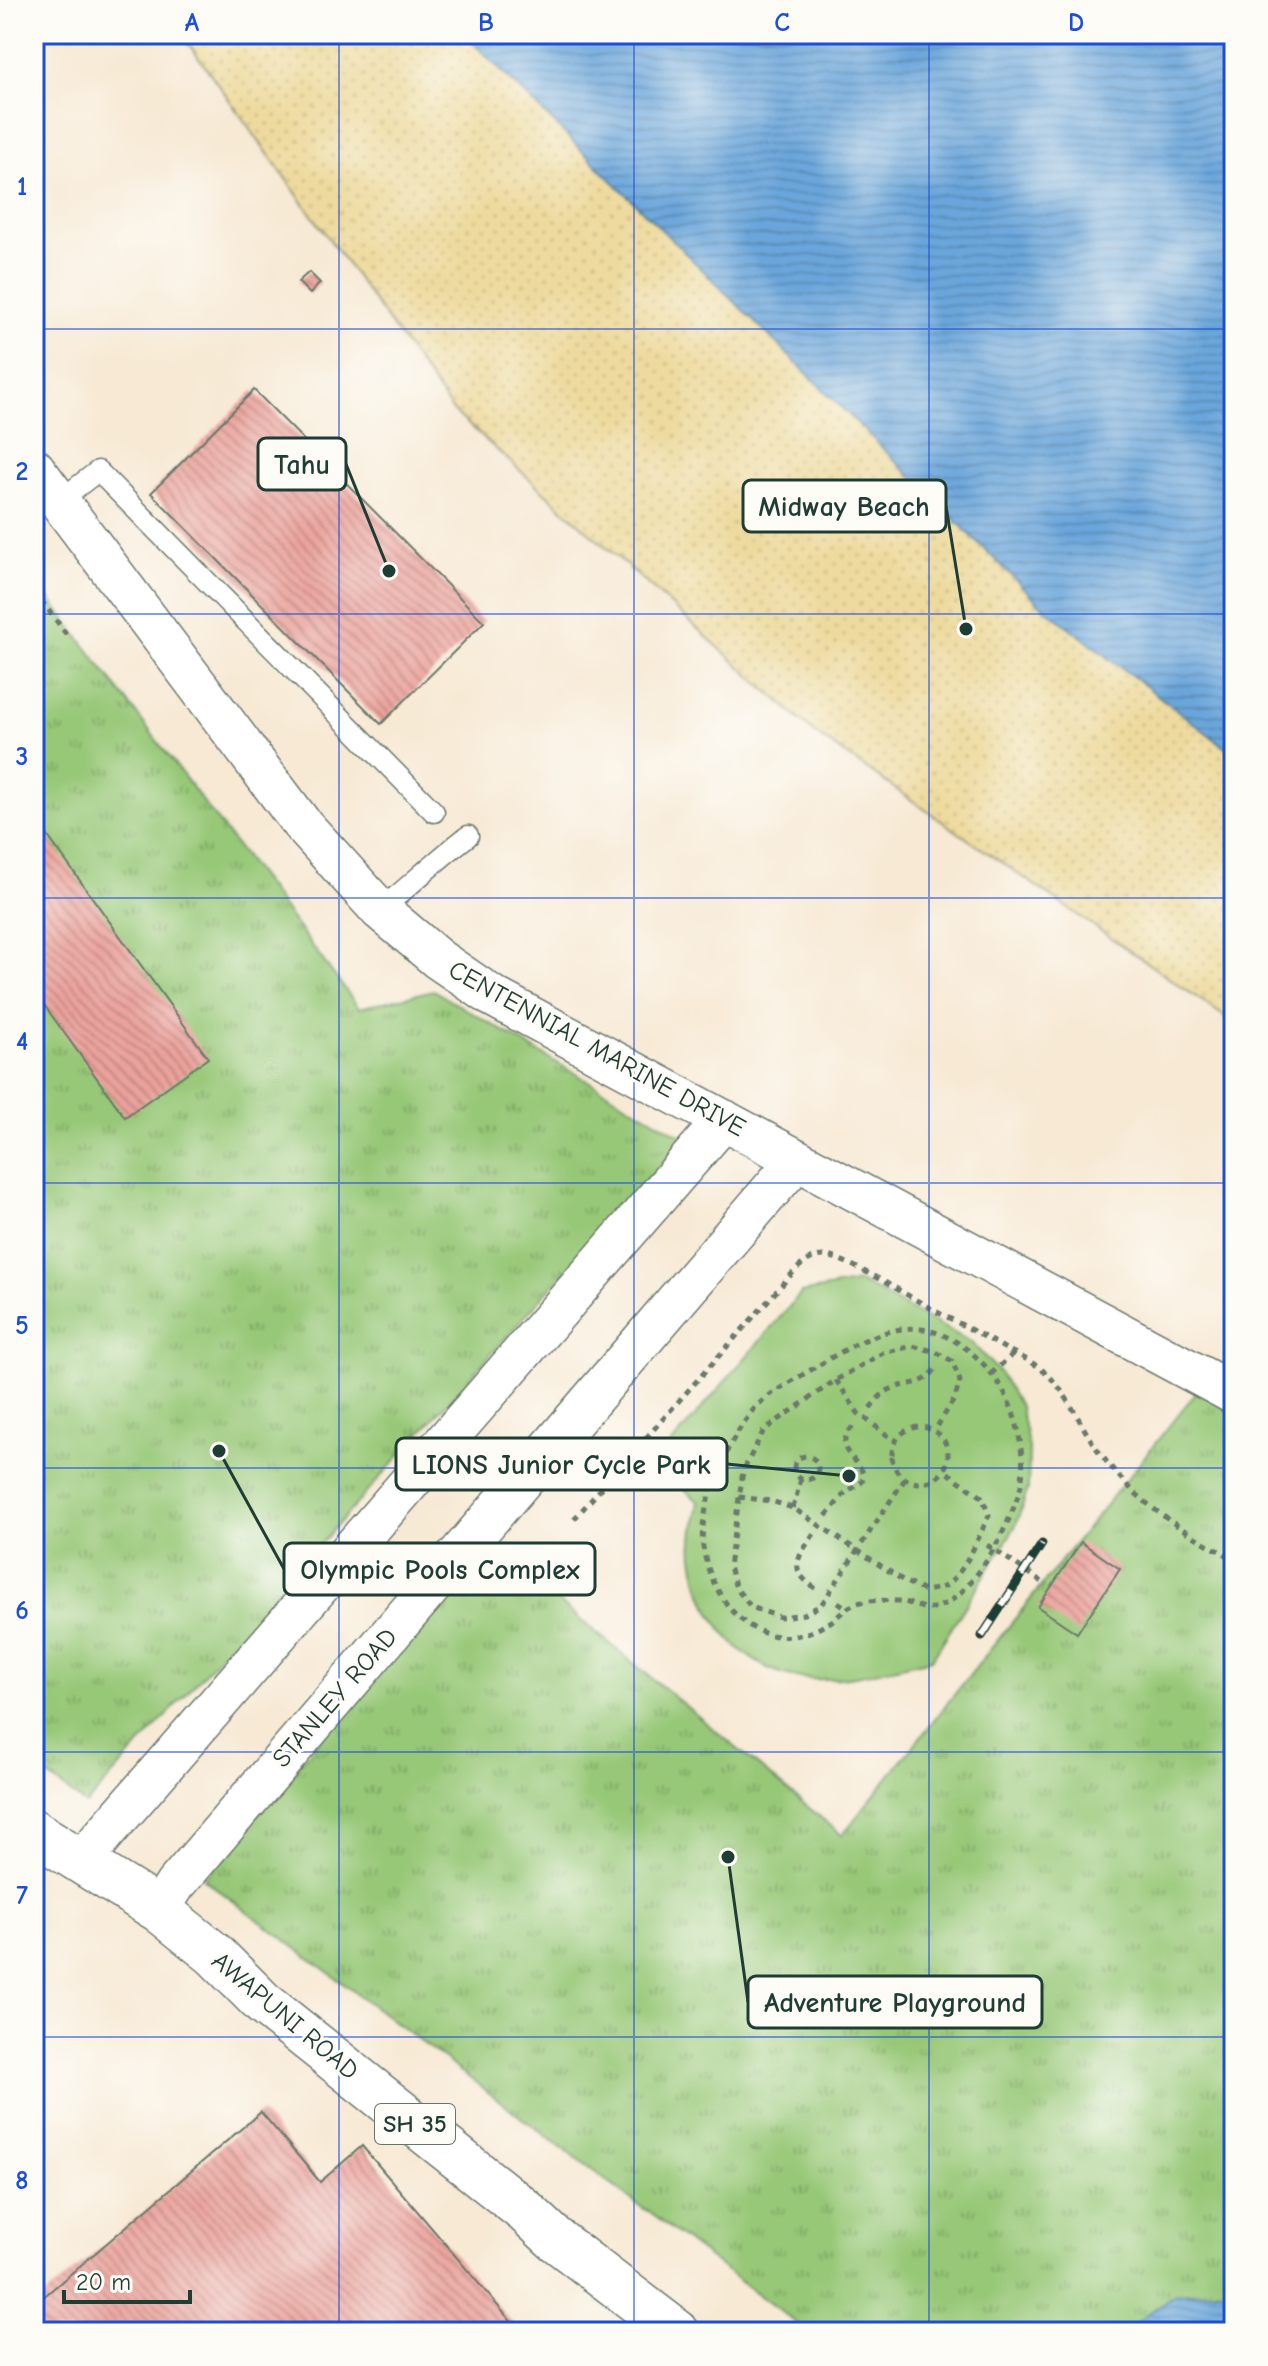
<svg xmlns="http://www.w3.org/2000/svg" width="1268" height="2366" viewBox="0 0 1268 2366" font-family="'Comic Neue',sans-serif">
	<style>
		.grass { fill: url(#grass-tufts); stroke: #5b8256; stroke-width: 2 }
		.sand { fill: url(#sand-dots); stroke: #868c69; stroke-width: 2 }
		.pitch { fill: #97c877; stroke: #5b8256; stroke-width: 2 }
		.water { fill: url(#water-rules); stroke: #447288; stroke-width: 2 }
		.building { fill: url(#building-back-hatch) }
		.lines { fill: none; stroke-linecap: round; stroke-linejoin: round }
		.service-casing { stroke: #6b796c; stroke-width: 23 }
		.minor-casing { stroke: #6b796c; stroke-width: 43 }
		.trunk-casing { stroke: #6b796c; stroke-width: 47 }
		.path { stroke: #6b796c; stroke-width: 5; stroke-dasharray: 6 6; stroke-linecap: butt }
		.service { stroke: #fff; stroke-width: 20 }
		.minor { stroke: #fff; stroke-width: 40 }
		.trunk { stroke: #fff; stroke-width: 44 }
		.rail-casing { stroke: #1f3d34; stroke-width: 9 }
		.rail { stroke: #fdfcf7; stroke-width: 6; stroke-dasharray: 18; stroke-linecap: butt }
		.grid { fill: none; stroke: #1d4ed8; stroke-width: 2; stroke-opacity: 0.55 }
		.labels { text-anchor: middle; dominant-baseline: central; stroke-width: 6; stroke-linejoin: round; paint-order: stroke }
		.shield { fill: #fdfcf7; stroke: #62766e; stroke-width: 2 }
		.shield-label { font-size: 24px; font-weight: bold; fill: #1f3d34 }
		.street-label { font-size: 26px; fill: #1f3d34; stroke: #fdfcf7 }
		.leader { fill: none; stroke: #1f3d34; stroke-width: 3 }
		.callout-dot { fill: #1f3d34; stroke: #fdfcf7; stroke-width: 3 }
		.callout { fill: #fdfcf7; stroke: #1f3d34; stroke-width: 3 }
		.callout-label { font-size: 28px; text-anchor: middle; font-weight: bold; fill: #1f3d34 }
		.neatline { fill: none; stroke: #1d4ed8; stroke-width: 3 }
		.grid-label { font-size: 26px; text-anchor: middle; font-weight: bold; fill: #1d4ed8 }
	</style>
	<defs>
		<pattern id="grass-tufts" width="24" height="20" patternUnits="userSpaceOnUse" patternTransform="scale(2)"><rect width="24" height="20" fill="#97c877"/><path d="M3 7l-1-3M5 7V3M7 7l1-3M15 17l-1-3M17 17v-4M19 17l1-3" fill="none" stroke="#7ba462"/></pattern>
		<pattern id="sand-dots" width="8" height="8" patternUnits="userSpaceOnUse" patternTransform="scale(2)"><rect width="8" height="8" fill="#eeda9e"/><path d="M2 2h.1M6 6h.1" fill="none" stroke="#ccbc89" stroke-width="1.8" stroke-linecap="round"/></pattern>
		<pattern id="water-rules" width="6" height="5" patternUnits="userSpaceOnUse" patternTransform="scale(2)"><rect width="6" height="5" fill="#6aa6db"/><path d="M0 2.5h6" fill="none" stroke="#5788b2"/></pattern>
		<pattern id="building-back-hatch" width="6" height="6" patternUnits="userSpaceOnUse" patternTransform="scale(2)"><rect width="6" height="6" fill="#eba19b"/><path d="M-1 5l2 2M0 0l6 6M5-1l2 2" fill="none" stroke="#be847f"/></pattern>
	</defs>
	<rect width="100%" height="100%" fill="#fdfcf7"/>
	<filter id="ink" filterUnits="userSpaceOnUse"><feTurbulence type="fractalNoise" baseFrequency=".0125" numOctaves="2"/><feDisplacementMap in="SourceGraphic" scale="16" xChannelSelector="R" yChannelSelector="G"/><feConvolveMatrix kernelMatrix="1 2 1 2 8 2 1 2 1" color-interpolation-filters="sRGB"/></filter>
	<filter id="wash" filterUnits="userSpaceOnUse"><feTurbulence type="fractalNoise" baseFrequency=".006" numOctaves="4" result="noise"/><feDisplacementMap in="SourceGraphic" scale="32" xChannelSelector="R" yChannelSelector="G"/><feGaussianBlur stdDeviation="1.8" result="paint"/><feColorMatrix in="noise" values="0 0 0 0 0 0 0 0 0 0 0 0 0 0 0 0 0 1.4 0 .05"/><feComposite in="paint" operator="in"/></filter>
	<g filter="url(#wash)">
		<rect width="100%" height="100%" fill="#f7e9d4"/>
		<path class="grass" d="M34,578L359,1008L433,990L685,1138L86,1805L34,1765Z
			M1201,1386L1234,1405V2332H808L204,1879L485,1541L842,1835Z"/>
		<path class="sand" d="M177,34H619L1234,523V1023L816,734L452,410L192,48Z"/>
		<path class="pitch" d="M859,1282L971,1342L999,1372L1020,1407L1029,1448L1028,1489L1015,1527L932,1659C893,1667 851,1681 811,1679C745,1674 702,1621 693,1557C691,1538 696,1520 699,1502L655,1463L801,1293Z"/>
		<path class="water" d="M464,34H1234V754L1044,608Z
			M1234,2288V2332H1124L1173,2295Z"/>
		<g id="blocks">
			<path class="building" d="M309,272L320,283L310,294L298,282Z
				M254,390L484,622L381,724L151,493Z
				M34,817L208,1058L125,1117L34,991Z
				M1081,1542L1120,1569L1077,1633L1038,1607Z
				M261,2112L320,2182L362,2146L520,2332H34V2305Z"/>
		</g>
	</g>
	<g filter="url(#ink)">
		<use href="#blocks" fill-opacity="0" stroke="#6b796c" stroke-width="2"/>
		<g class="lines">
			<defs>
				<path id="service" d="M59,501L98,471L434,812
					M380,910C410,886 437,859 468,836"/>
				<path id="minor" d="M34,468L301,823L380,910L438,959L492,996L1234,1394
					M81,1861L724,1120
					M159,1910L175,1885L797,1160"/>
				<path id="trunk" d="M34,1832L159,1910L214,1954L263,2003L525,2211L555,2239L677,2332"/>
			</defs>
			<use href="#service" class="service-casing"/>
			<use href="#minor" class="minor-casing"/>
			<use href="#trunk" class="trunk-casing"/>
			<path class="path" d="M34,591L67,635
				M991,1374L1014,1353
				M836,1380L858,1413L895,1441
				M870,1408C876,1401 881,1394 889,1390C910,1380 924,1389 938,1365
				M892 1455a28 28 0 1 1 56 0a28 28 0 1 1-56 0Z
				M645,1439C668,1460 681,1474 712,1482C708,1503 700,1526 703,1547C710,1594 747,1646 799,1635C810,1633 822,1627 832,1621C841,1614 849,1604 862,1602C872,1600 887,1600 898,1601C911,1602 919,1610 933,1608C972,1602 1013,1520 1021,1485C1023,1475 1023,1464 1022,1455C1020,1443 1019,1430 1015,1419C1002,1372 953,1322 901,1329C872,1333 844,1350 819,1365C800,1377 769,1392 754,1409C737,1430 723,1457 712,1482
				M794 1468a12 12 0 1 1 24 0a12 12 0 1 1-24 0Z
				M905,1479L821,1605L804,1614L780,1617L751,1607L736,1588L729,1567L743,1471L764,1430L836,1380L883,1353L912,1346L934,1351L952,1361L960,1381L955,1398L935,1430
				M739,1497L771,1501L793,1508L904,1581L924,1591C930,1590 938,1589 943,1587C963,1578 980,1534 989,1515L982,1497L944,1470
				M793,1508L801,1479
				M826,1516L845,1493L862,1482L864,1474C852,1452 832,1450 855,1424
				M574,1519L789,1277C798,1267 810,1255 825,1256C846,1257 917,1301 939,1313C961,1324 983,1336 1004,1348C1018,1355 1034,1362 1046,1373C1068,1393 1080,1425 1097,1449C1136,1503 1177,1528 1234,1559
				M814,1534C796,1560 787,1570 818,1590
				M987,1545L1047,1585
				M838,1602L847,1608"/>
			<use href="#service" class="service"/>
			<use href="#minor" class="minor"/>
			<use href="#trunk" class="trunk"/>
			<defs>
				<path id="rail" d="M982,1636L1042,1544"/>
			</defs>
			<use href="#rail" class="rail-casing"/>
			<use href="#rail" class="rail"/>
		</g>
	</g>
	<path class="grid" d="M339,34V2332M634,34V2332M929,34V2332M34,329H1234M34,614H1234M34,898H1234M34,1183H1234M34,1468H1234M34,1752H1234M34,2037H1234"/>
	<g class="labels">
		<rect class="shield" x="375" y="2104" width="80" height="40" rx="6"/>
		<g class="shield-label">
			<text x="415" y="2124">SH 35</text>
		</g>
		<g class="street-label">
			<text transform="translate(597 1049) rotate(29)">CENTENNIAL MARINE DRIVE</text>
			<text transform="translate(335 1698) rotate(-49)">STANLEY ROAD</text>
			<text transform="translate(285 2016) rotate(40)">AWAPUNI ROAD</text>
		</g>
	</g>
	<path class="leader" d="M389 571L346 464M966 629L946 506M849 1476L727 1464M219 1451L284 1569M728 1857L748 2002"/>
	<g class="callout-dot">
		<circle cx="389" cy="571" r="8"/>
		<circle cx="966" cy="629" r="8"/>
		<circle cx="849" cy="1476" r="8"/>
		<circle cx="219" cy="1451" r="8"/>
		<circle cx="728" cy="1857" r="8"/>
	</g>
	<g class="callout">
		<rect x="258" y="438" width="88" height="52" rx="8"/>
		<rect x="743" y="480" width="203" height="52" rx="8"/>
		<rect x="396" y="1438" width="331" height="52" rx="8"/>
		<rect x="284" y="1543" width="311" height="52" rx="8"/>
		<rect x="748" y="1976" width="294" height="52" rx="8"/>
	</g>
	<g class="callout-label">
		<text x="302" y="474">Tahu</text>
		<text x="844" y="516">Midway Beach</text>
		<text x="561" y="1474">LIONS Junior Cycle Park</text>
		<text x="440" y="1579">Olympic Pools Complex</text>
		<text x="895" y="2012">Adventure Playground</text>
	</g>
	<rect width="1268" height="2366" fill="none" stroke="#fdfcf7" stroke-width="88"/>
	<path d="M64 2290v12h126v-12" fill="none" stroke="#1f3d34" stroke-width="4"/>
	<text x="76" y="2290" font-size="24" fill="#1f3d34" stroke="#fdfcf7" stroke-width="6" paint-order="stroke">20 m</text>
	<rect x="44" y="44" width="1180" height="2278" class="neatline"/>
	<g class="grid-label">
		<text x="192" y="31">A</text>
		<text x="486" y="31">B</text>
		<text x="782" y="31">C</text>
		<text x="1076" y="31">D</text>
		<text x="22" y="195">1</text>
		<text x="22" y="480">2</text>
		<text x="22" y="765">3</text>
		<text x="22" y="1050">4</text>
		<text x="22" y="1334">5</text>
		<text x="22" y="1619">6</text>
		<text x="22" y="1904">7</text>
		<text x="22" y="2189">8</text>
	</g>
</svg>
